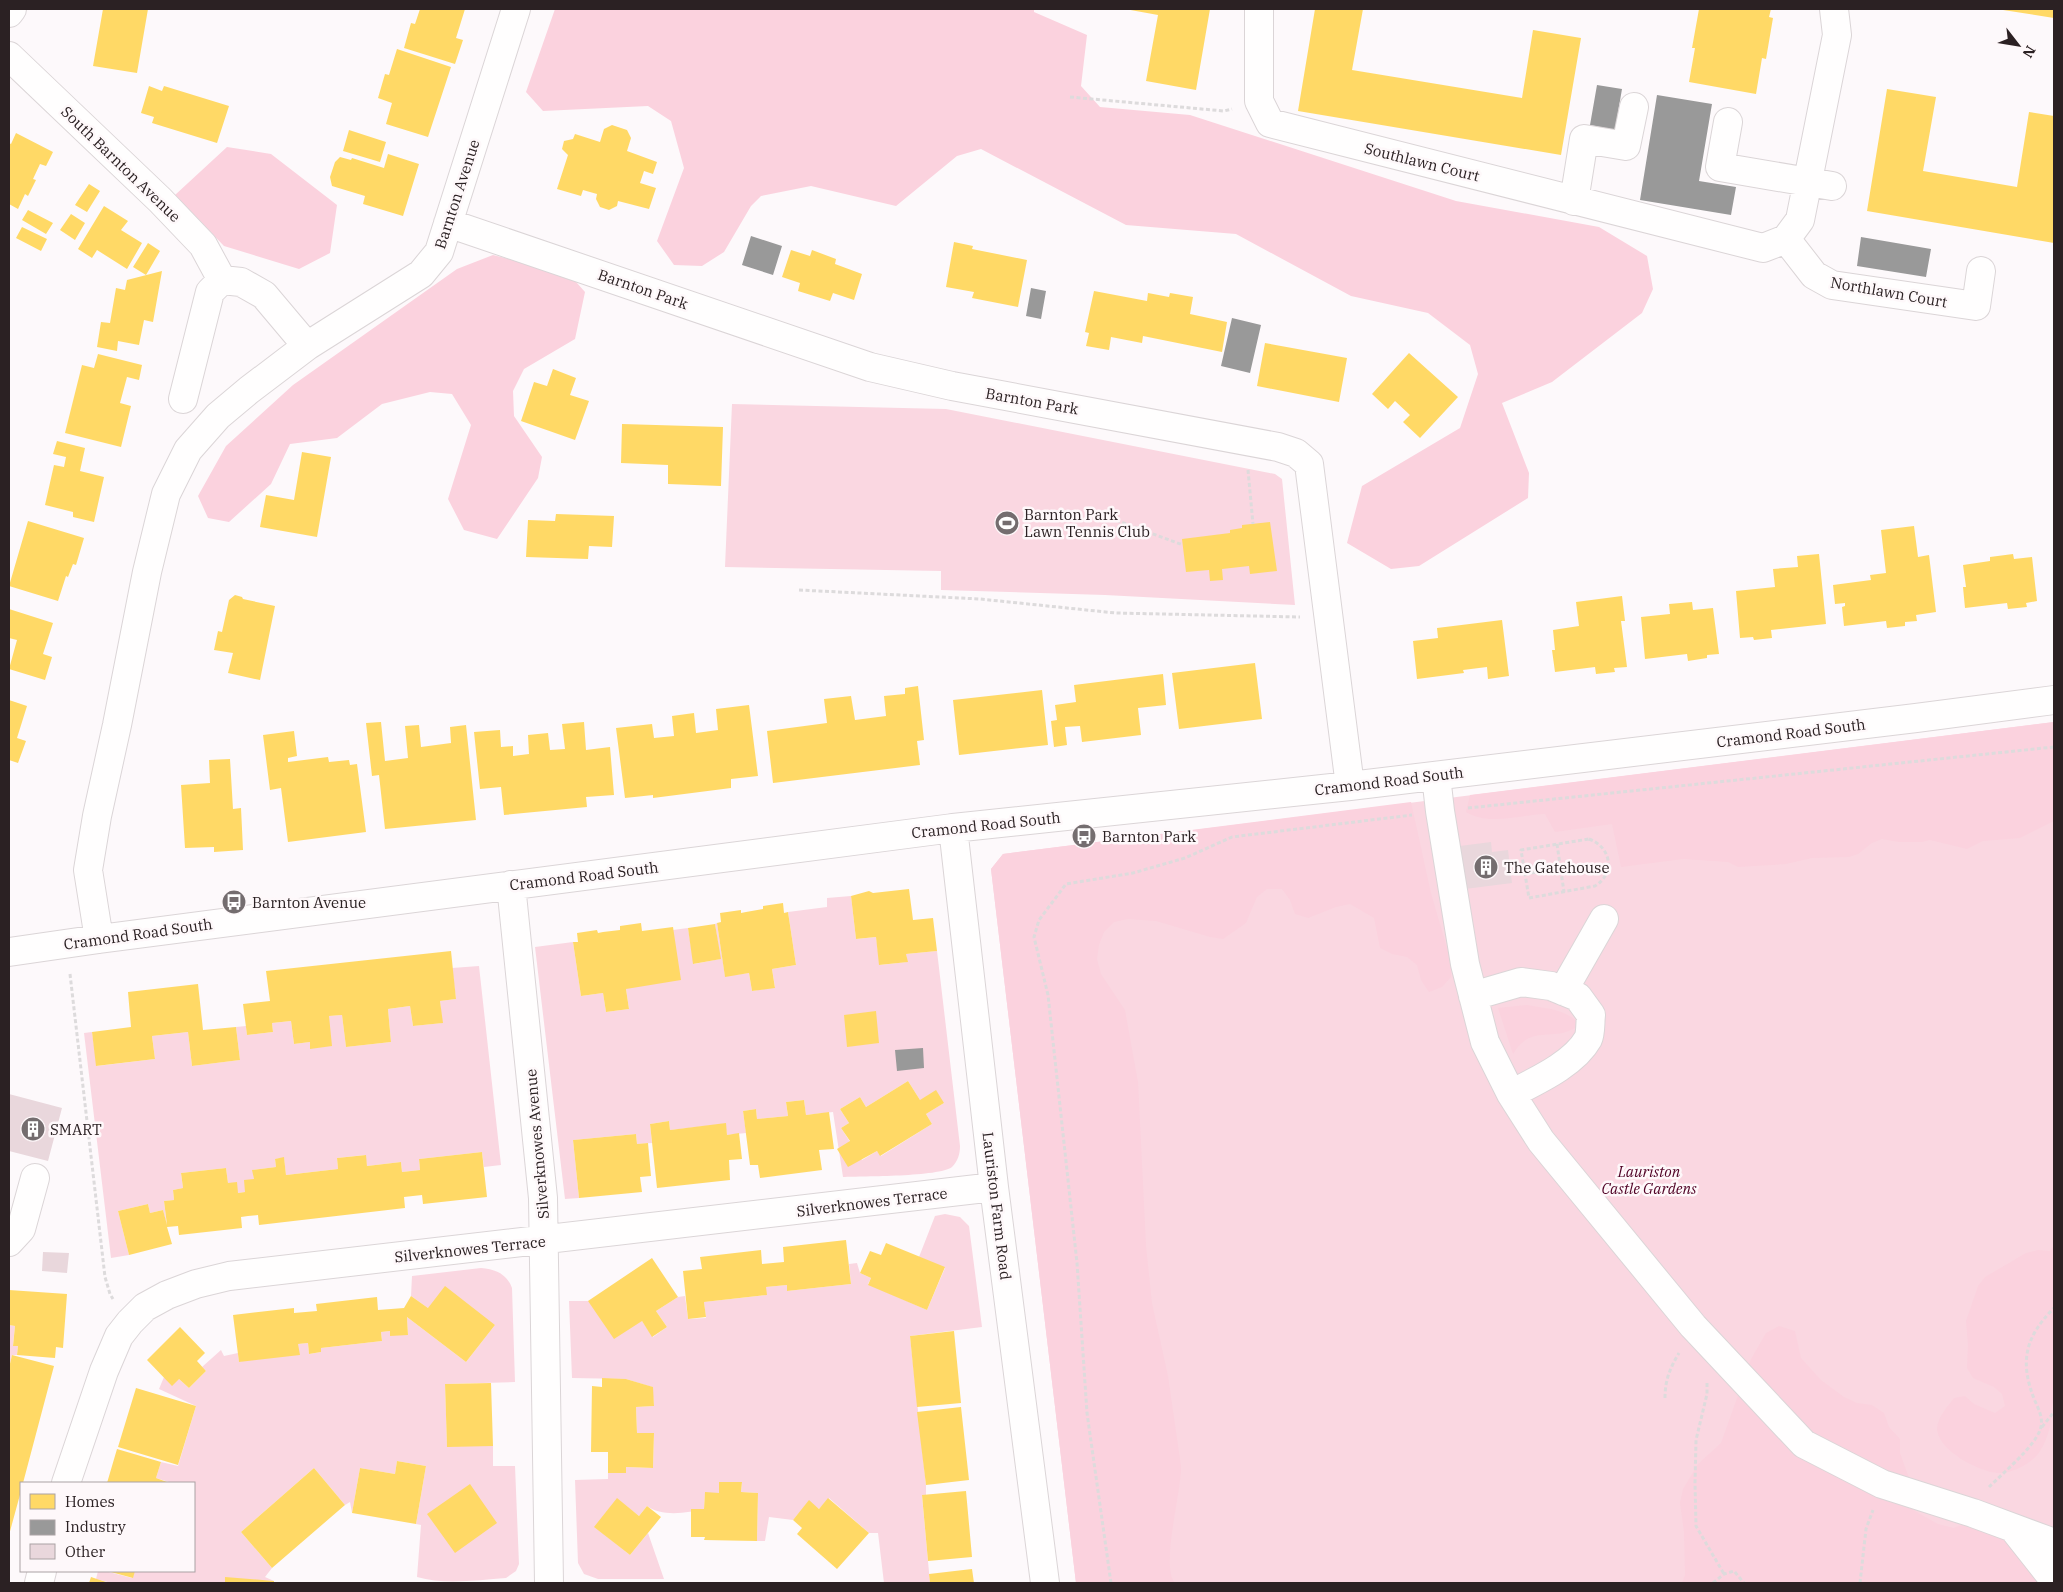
<svg xmlns="http://www.w3.org/2000/svg" width="2063" height="1592" viewBox="0 0 2063 1592" font-family="'IBM Plex Serif',serif">
	<style>
		.green { fill: #fad7e1; fill-rule: evenodd }
		.forest { fill: #fbd2de }
		.homes { fill: #ffd966 }
		.industry { fill: #999 }
		.building { fill: #e9d7dc }
		.lines { fill: none; stroke-linecap: round; stroke-linejoin: round }
		.minor-casing { stroke: #dbd5d7; stroke-width: 30 }
		.path { stroke: #dddbdc; stroke-width: 3; stroke-dasharray: 4 2.5; stroke-linecap: butt }
		.minor { stroke: #fffefe; stroke-width: 28 }
		.labels { text-anchor: middle; dominant-baseline: central; stroke-width: 5; stroke-linejoin: round; paint-order: stroke }
		.street-label { font-size: 15px; fill: #2b2123; stroke: #fef8fa }
		.poi-label { font-size: 15px; fill: #2b2123; stroke: #fef8fa; text-anchor: start }
		.park-label { font-size: 15px; font-style: italic; fill: #500225; stroke: #fef8fa }
	</style>
	<rect width="100%" height="100%" fill="#fdf9fb"/>
	<path class="green" d="M732,404L946,409L1275,474L1282,479L1295,605L1105,595L941,590V571L725,567Z
		M2054,722V1583H1076L991,869L1003,854Z
		M851,896L856,939L876,937L880,965L907,962L906,954L937,951L960,1146C960,1154 958,1161 952,1167C939,1177 863,1176 843,1177L833,1112L806,1115L804,1100L786,1102L788,1116L757,1119L756,1109L743,1111L746,1133L727,1135L725,1124L670,1130L669,1121L650,1124L652,1143L637,1144L636,1134L573,1140L579,1198L565,1199L535,947L573,942L581,996L603,993L606,1012L629,1009L626,989L673,930L688,928L694,964L720,959L715,924L717,923L725,976L749,973L752,991L775,987L772,969L796,965L788,912L827,907V898ZM908,1081L920,1100L944,1103L926,1114L932,1124L881,1156L877,1151L862,1160L841,1128L849,1123L840,1109L860,1097L866,1107Z
		M479,966L501,1165L484,1167L482,1152L419,1159L420,1170L402,1172L401,1162L367,1166L365,1155L337,1158L338,1169L286,1175L284,1158L275,1159L276,1167L253,1170L254,1179L245,1192L238,1193L228,1183L226,1168L181,1173L183,1188L173,1190L174,1200L164,1201L167,1227L163,1210L150,1213L148,1204L118,1211L129,1255L111,1258L84,1033L92,1032L97,1066L155,1059L152,1036L188,1032L192,1066L240,1060L236,1027L246,1026L247,1035L273,1032L272,1023L291,1021L294,1044L310,1042V1048L329,1016L342,1015L346,1047L391,1042L388,1009L410,1006L413,1026L442,1023L440,1001L456,999L452,968Z
		M945,1214L960,1217L969,1226L982,1327L910,1336L926,1485V1495L922,1496L930,1583H884L878,1533H869L829,1498L819,1509L809,1501L793,1520L769,1517L765,1541H757L758,1493L741,1492L742,1483L719,1482V1493H705L704,1509C688,1513 661,1517 647,1506L639,1516L617,1499L595,1527L630,1555L648,1533L664,1579H598L584,1574L578,1563L575,1480L608,1479V1473H626V1467L653,1468L654,1433H637L636,1407L654,1406L652,1387L626,1379L572,1378L569,1301H588L642,1321L653,1337L667,1327L656,1311L678,1297L685,1296L688,1319L706,1318L704,1302L766,1295V1287L787,1285V1291L851,1284L849,1264L857,1263L860,1273L871,1278L868,1284L927,1310L945,1268L919,1257L935,1216Z
		M481,1268C495,1269 507,1274 512,1288L515,1382L445,1384L447,1446H493V1466H515L519,1564L516,1571L506,1578C478,1580 444,1585 417,1577L421,1525L416,1524L426,1466L397,1461L395,1474L360,1468L352,1513L350,1502L345,1505L314,1468L241,1532L272,1568L265,1577L274,1581L226,1578L225,1583H111L96,1579L98,1571H105L132,1578L135,1571H194V1483H172L156,1478L161,1462L178,1466L196,1406L159,1389L164,1377L179,1379L189,1388L206,1371L202,1367L221,1350L224,1356L238,1353L239,1362L298,1344L308,1343L309,1354L321,1352V1348L382,1341L381,1332L390,1331L408,1335L407,1317L466,1362L495,1325L428,1308L411,1296L412,1276Z
		M9,1325L15,1326L13,1345L18,1346L17,1355H12L9,1368Z"/>
	<path class="forest" d="M555,9H1034V12L1087,35L1081,86L1100,107L1190,115L1456,201L1599,227L1647,256L1653,289L1642,313L1552,382L1502,403L1529,473L1528,498L1419,566L1391,569L1347,543L1362,486L1460,428L1478,374L1470,345L1428,313L1351,296L1236,234L1126,225L981,149L957,156L896,206L811,186L761,196L751,206L724,252L702,266L674,265L657,241L684,168L671,121L648,106L543,111L526,92Z
		M227,147L271,154L337,205L330,253L299,269L224,246L175,195Z
		M493,255L569,274L585,292L575,339L524,369L513,391L514,416L542,457L538,478L497,539L464,530L448,499L471,425L452,394L430,392L382,404L337,438L290,444L271,484L229,522L208,518L198,496L226,446L293,385L457,269Z
		M2054,722V821L2020,838L1983,841L1967,849L1930,840L1922,842H1899L1882,839L1872,843L1858,854L1849,857L1812,858L1786,864L1738,867L1728,862L1683,859L1621,867L1612,824L1555,832L1545,814C1520,815 1488,826 1466,812L1470,795Z
		M1411,802L1431,893L1451,962V977L1442,987L1429,992L1421,980L1417,965L1407,957L1392,954L1380,948L1374,918L1350,904L1336,907L1308,918L1295,914L1290,900L1282,889H1267L1257,897L1246,923L1223,939L1210,937L1156,921L1128,919L1114,922L1104,932L1099,945L1097,959L1101,974L1125,1010L1138,1082L1146,1246L1152,1303L1168,1376L1181,1466C1182,1491 1160,1566 1175,1583H1076L991,869L1003,854Z
		M1527,1005C1543,1008 1563,1009 1575,1020V1028C1551,1042 1531,1024 1513,1054L1498,1008Z
		M2054,1246V1400C2050,1408 2052,1416 2050,1426C2048,1435 2044,1446 2038,1454C2030,1464 2011,1474 1998,1473C1979,1472 1937,1450 1937,1428C1938,1417 1947,1407 1954,1398L1965,1396L1974,1404L1995,1413L2005,1406L2002,1394L1994,1387L1973,1378L1967,1368L1968,1344L1966,1321L1978,1286L1985,1277L2026,1253L2038,1250L2050,1251Z
		M1779,1326L1795,1331L1801,1358L1821,1380L1844,1397L1857,1403L1872,1405L1884,1413L1889,1427L1900,1439V1453L1909,1478L1908,1495L1913,1510L1938,1524L1954,1528L1968,1522L2054,1530V1583H1682L1685,1575L1684,1532L1680,1503L1683,1489L1698,1464L1721,1443L1751,1359L1766,1333Z"/>
	<path class="homes" d="M103,9H148L137,73L93,66Z
		M420,9H465L456,38L463,40L455,64L404,48L411,23L415,24Z
		M1125,9H1210L1196,90L1146,81L1158,15Z
		M1315,9H1363L1352,70L1522,98L1533,30L1581,38L1561,155L1298,111Z
		M1699,9H1771L1769,17L1773,18L1766,59L1762,58L1756,94L1689,82L1695,48H1692Z
		M2003,9H2054V18L2003,10Z
		M397,49L451,67L428,137L386,124L392,103L378,98L385,74L389,75Z
		M149,86L162,91L164,86L229,106L217,143L152,123L154,117L141,113Z
		M1887,89L1936,97L1923,171L2017,187L2029,112L2054,116V243L1867,211Z
		M612,125L627,130L631,138L627,151L657,162L653,174L644,171L640,183L656,188L649,209L618,201L617,206L609,210L600,207L596,199L597,194L583,190L581,196L557,189L568,155L562,149L564,141L573,139L575,134L600,142L604,129Z
		M349,130L386,142L380,162L343,151Z
		M16,133L53,152L46,166L40,164L33,179L36,180L28,196L25,194L18,209L9,204V143L11,144Z
		M388,154L419,164L403,216L363,204L365,196L332,186L330,177L335,162L340,157L351,160L352,158L384,168Z
		M89,184L100,191L87,212L75,205Z
		M104,206L128,221L121,230L142,243L127,269L97,250L92,258L78,249Z
		M28,210L53,223L46,234L22,220Z
		M71,214L85,223L75,240L60,230Z
		M22,227L47,239L41,251L16,238Z
		M954,242L973,246L972,249L1027,260L1018,307L972,298L974,292L946,287Z
		M148,243L160,251L146,275L133,267Z
		M791,250L810,256L812,250L836,259L835,264L862,274L854,300L833,293L830,301L798,291L800,283L782,277Z
		M162,271L153,322L144,320L139,345L118,341L117,351L97,347L101,322L110,323L116,288L125,290L127,280Z
		M1094,291L1147,301L1148,293L1169,297L1170,293L1193,297L1190,314L1227,322L1222,352L1143,336L1142,343L1111,337L1109,350L1086,346L1089,333L1085,332Z
		M1265,343L1347,358L1339,402L1257,386Z
		M1409,353L1458,397L1420,438L1403,422L1410,415L1395,401L1388,409L1372,394Z
		M98,354L142,365L139,380L127,377L120,403L131,406L121,447L65,433L82,365L94,368Z
		M553,369L576,378L570,395L589,401L575,440L521,421L534,382L547,386Z
		M622,424L723,427L721,486L668,484V465L621,463Z
		M57,441L85,448L80,471L104,477L94,522L73,517V512L45,505L54,465L64,467L66,457L53,454Z
		M302,452L331,457L317,537L260,527L266,495L294,500Z
		M556,514L614,516L612,547L589,546L588,559L526,557L528,520L555,521Z
		M28,521L84,538L76,565L73,564L68,577L66,576L58,601L9,586Z
		M1270,522L1277,571L1250,574L1249,566L1222,569L1223,580L1210,581L1209,570L1186,572L1182,539L1230,533V530L1242,528V525Z
		M1914,526L1918,557L1929,555L1936,612L1916,615L1917,621L1905,622V626L1887,628L1886,621L1844,626L1842,607L1845,606V603L1835,604L1833,585L1871,580L1870,575L1886,573L1881,530Z
		M1819,554L1826,624L1771,630L1772,638L1754,640L1753,637L1740,638L1736,591L1775,587L1773,569L1798,567L1797,556Z
		M2013,554L2014,559L2032,557L2037,601L2026,603L2027,607L2008,609L2007,603L1965,608L1963,587H1966L1963,565L1990,561V557Z
		M235,595L242,597L243,599L275,606L260,680L228,673L233,653L214,650L218,631L222,632L229,600Z
		M1622,596L1625,621H1621L1627,667L1614,668L1615,672L1596,674L1595,667L1555,672L1552,650H1555L1553,630L1579,626L1576,602Z
		M1692,602L1693,610L1713,608L1719,654L1707,655V658L1688,661L1687,654L1645,659L1641,617L1670,614L1669,604Z
		M9,609L53,623L43,654L52,657L45,680L9,669L17,640L9,638Z
		M1502,620L1509,676L1488,679L1487,667L1463,670L1464,673L1417,679L1413,641L1438,638L1437,628Z
		M1255,663L1262,719L1179,729L1172,673Z
		M1163,674L1166,705L1138,708L1141,735L1082,742L1080,726L1065,727L1067,745L1054,747L1051,721L1057,720L1055,705L1076,702L1074,685Z
		M918,686L924,740L917,741L920,765L773,783L767,731L827,723L824,699L851,696L855,720L886,716L884,696L905,694V688Z
		M1042,690L1048,745L959,755L953,700Z
		M9,700L27,706L17,738L26,741L18,763L9,760Z
		M749,705L758,776L731,779V788L653,798V795L625,798L616,728L652,724L654,738L674,736L672,716L694,713L696,733L718,730L716,709Z
		M381,722L385,761L408,758L405,726L419,725L421,747L451,743L450,727L466,725L476,820L385,829L379,775L372,776L366,723Z
		M584,722L586,750L610,747L614,795L586,797L587,807L504,815L501,787L480,789L474,732L500,730L501,747L513,746V756L529,754L528,735L548,733L550,750L565,749L562,724Z
		M294,731L297,756L288,758V762L328,757L329,762L349,760L350,765L357,764L366,832L288,842L281,788L270,790L263,735Z
		M230,759L233,809L241,808L243,850L214,852V847L185,848L181,785L210,783L209,760Z
		M909,889L913,920L933,918L937,951L906,954L908,962L879,965L876,937L856,939L851,896L869,891L873,893Z
		M783,903L784,913L788,912L796,965L772,969L775,988L752,991L749,973L725,977L717,923L721,922L720,913L741,910V913L746,912L763,909V906Z
		M641,923L642,931L673,927L681,980L626,989L629,1009L606,1012L603,993L581,996L573,942H578L577,933L597,930L598,933L603,932L620,930V926Z
		M715,924L721,959L693,964L688,928Z
		M451,951L456,999L440,1001L443,1023L413,1026L410,1006L388,1009L391,1042L346,1047L342,1015L329,1016L332,1046L310,1049V1042L294,1044L291,1021L272,1023L273,1032L247,1035L243,1004L270,1001L266,971Z
		M198,984L203,1030L236,1027L240,1060L192,1066L188,1032L152,1036L155,1059L96,1066L92,1032L131,1027L128,992Z
		M876,1011L879,1043L847,1047L844,1015Z
		M908,1081L920,1100L936,1090L944,1103L926,1114L932,1124L880,1156L877,1151L848,1167L837,1149L850,1141L841,1128L849,1123L840,1109L860,1097L866,1107Z
		M804,1100L806,1115L829,1112L834,1149L819,1150L822,1170L760,1178L758,1165H750L743,1111L756,1109L757,1119L788,1116L786,1102Z
		M669,1121L670,1130L726,1123L727,1135L739,1133L742,1159L729,1160L730,1180L657,1188L650,1124Z
		M636,1134L637,1144L648,1143L651,1176L640,1177L642,1192L579,1198L573,1140Z
		M482,1152L487,1197L423,1204L422,1195L404,1197L405,1208L259,1225L258,1215L248,1216L241,1217L242,1228L179,1235L178,1226L167,1227L172,1244L129,1255L118,1211L148,1204L150,1213L163,1210L167,1225L164,1201L174,1200L173,1190L183,1188L181,1173L226,1168L228,1183L237,1182L238,1193L245,1192L244,1180L254,1179L252,1170L276,1167L275,1159L284,1157L286,1175L338,1169L337,1158L366,1155L367,1166L401,1162L402,1172L420,1170L419,1159Z
		M846,1240L851,1284L787,1291V1285L766,1287L767,1295L704,1302L706,1317L688,1319L683,1271L702,1269L700,1257L761,1250L762,1264L784,1262L783,1247Z
		M886,1243L945,1267L927,1310L868,1285L871,1278L860,1273L870,1251L881,1255Z
		M652,1258L678,1297L656,1311L667,1327L652,1337L642,1321L614,1339L588,1301Z
		M445,1286L495,1325L466,1362L407,1317L408,1335L390,1336V1331L381,1332L382,1341L321,1348V1352L309,1354L308,1343L298,1344L300,1355L239,1362L233,1315L294,1308V1313L317,1311L316,1304L377,1297L378,1310L404,1308L411,1296L428,1308Z
		M9,1290L67,1294L63,1348L56,1347L55,1358L17,1355L18,1346H13L15,1326L9,1325Z
		M180,1327L205,1353L197,1361L206,1371L189,1388L179,1379L172,1386L147,1360Z
		M954,1331L961,1403L917,1407L910,1336Z
		M12,1355L54,1366L23,1483H21V1491L9,1535V1368Z
		M602,1378L626,1379L653,1387L654,1406L636,1407L637,1433H654L653,1468L626,1467V1473H608V1452H591L592,1386L602,1387Z
		M491,1383L493,1446L447,1447L445,1384Z
		M136,1388L196,1406L178,1465L118,1447Z
		M961,1407L969,1480L926,1485L917,1412Z
		M117,1449L161,1462L156,1478L170,1483H107Z
		M397,1461L426,1466L416,1524L352,1513L360,1468L395,1474Z
		M314,1468L345,1505L272,1568L241,1532Z
		M719,1482H742L741,1492L758,1493L757,1541L704,1540L705,1537H691V1509H704L705,1492L719,1493Z
		M470,1484L497,1523L455,1553L427,1514Z
		M966,1491L972,1557L928,1561L922,1495Z
		M617,1498L639,1516L647,1506L661,1517L630,1555L594,1527Z
		M828,1498L869,1533L837,1569L797,1534L802,1528L793,1520L809,1500L819,1509Z
		M972,1569L974,1583H930L929,1574Z
		M107,1571H135L133,1578Z
		M91,1577L109,1583H89Z
		M225,1577L274,1581V1583H225Z"/>
	<path class="industry" d="M1597,85L1622,89L1615,130L1590,125Z
		M1657,95L1712,104L1699,181L1736,187L1731,215L1640,200Z
		M751,236L782,246L773,275L742,265Z
		M1861,237L1931,249L1926,277L1857,266Z
		M1031,288L1046,291L1041,319L1026,316Z
		M1232,318L1261,325L1250,373L1221,366Z
		M923,1048L924,1068L897,1071L895,1050Z"/>
	<path class="building" d="M1491,842L1492,852L1508,850L1512,883L1465,889L1460,846Z
		M9,1094L62,1108L48,1161L9,1151Z
		M43,1252L69,1253L67,1273L42,1271Z"/>
	<g class="lines">
		<defs>
			<path id="minor" d="M1259,9V101L1270,123L1763,248L1786,239L1800,220L1837,35L1834,9
				M9,13L12,9
				M9,56L160,200L203,245L222,280
				M1728,122L1720,167L1832,186
				M1574,201L1584,139L1626,146L1634,107
				M448,223L870,367L952,386L1278,447L1296,453L1309,464L1350,786
				M1786,239L1814,275L1832,285L1976,306L1981,271
				M183,399L210,292L222,280L241,282L264,295L307,346
				M1436,776L1440,811L1465,964L1485,1042L1511,1094L1541,1141L1693,1326L1804,1444L1882,1484L1973,1513L2054,1543
				M953,828L994,1187L1045,1583
				M511,885L543,1198L549,1583
				M99,939L88,870L97,816L117,725L147,572L166,494L188,450L218,416L249,390L307,346L421,274L439,252L516,9
				M9,952L99,939L953,828L1350,786L1916,718L2054,700
				M1563,991L1604,919
				M1473,996L1521,982L1551,986L1578,997L1591,1015C1590,1022 1591,1033 1588,1039C1574,1064 1536,1081 1511,1094
				M9,1242L21,1229L35,1178
				M66,1483L104,1371L119,1336L130,1322L145,1307L167,1295L196,1284L229,1276L994,1187
				M2013,1528L2054,1580
				M39,1583L42,1571"/>
		</defs>
		<use href="#minor" class="minor-casing"/>
		<path class="path" d="M1070,97L1224,111L1232,109
			M1248,470L1253,524
			M1110,518L1183,545
			M799,590L980,599L1116,613L1300,617
			M1468,808L2054,747
			M1589,839C1611,847 1616,873 1595,886L1529,898L1521,850Z
			M1557,844L1564,892
			M1525,874L1561,868
			M70,974L105,1277L110,1294L113,1299
			M1707,1383V1394L1696,1440L1695,1483L1696,1526L1724,1574
			M1665,1398C1665,1380 1670,1368 1679,1353
			M2042,1427L2054,1412
			M1989,1487C2003,1473 2034,1447 2040,1430C2044,1420 2039,1410 2035,1401C2019,1362 2025,1337 2054,1308
			M1111,1583L1087,1413L1077,1263L1048,995L1034,937L1039,920L1066,884L1133,873L1185,858L1232,837L1412,815
			M1713,1583L1724,1574L1734,1571L1744,1583
			M1860,1583L1866,1529L1873,1510"/>
		<use href="#minor" class="minor"/>
	</g>
	<defs>
		<symbol id="stadium-disc" viewBox="-11 -11 22 22"><circle r="9.5" fill="#746d6f" stroke="#fef8fa"/><path d="M0-5a6.5 5 0 1 0 0 10a6.5 5 0 1 0 0-10ZM-3.5-1.8h7v3.6h-7Z" fill="#fff"/></symbol>
		<symbol id="bus-disc" viewBox="-11 -11 22 22"><circle r="9.5" fill="#746d6f" stroke="#fef8fa"/><path d="M-5-6H5V4H4V6H2V4H-2V6H-4V4H-5ZM-3.5-4V0h7V-4ZM-3.5 1.2v1.5H-2V1.2ZM2 1.2v1.5H3.5V1.2Z" fill="#fff"/></symbol>
		<symbol id="building-disc" viewBox="-11 -11 22 22"><circle r="9.5" fill="#746d6f" stroke="#fef8fa"/><path d="M-4-6H4V6H1V3H-1V6H-4ZM-2.5-4.3h1.7v1.8h-1.7ZM.8-4.3h1.7v1.8H.8ZM-2.5-1h1.7V.8h-1.7ZM.8-1h1.7V.8H.8Z" fill="#fff"/></symbol>
	</defs>
	<g fill-rule="evenodd">
		<use href="#stadium-disc" x="993" y="509" width="28" height="28"/>
		<use href="#bus-disc" x="1070" y="822" width="28" height="28"/>
		<use href="#building-disc" x="1472" y="853" width="28" height="28"/>
		<use href="#bus-disc" x="220" y="888" width="28" height="28"/>
		<use href="#building-disc" x="19" y="1115" width="28" height="28"/>
	</g>
	<g class="labels">
		<g class="street-label">
			<text transform="translate(1422 162) rotate(14)">Southlawn Court</text>
			<text transform="translate(121 164) rotate(44)">South Barnton Avenue</text>
			<text transform="translate(457 194) rotate(-72)">Barnton Avenue</text>
			<text transform="translate(643 289) rotate(19)">Barnton Park</text>
			<text transform="translate(1889 292) rotate(10)">Northlawn Court</text>
			<text transform="translate(1032 401) rotate(10)">Barnton Park</text>
			<text transform="translate(1791 733) rotate(-7)">Cramond Road South</text>
			<text transform="translate(1389 781) rotate(-7)">Cramond Road South</text>
			<text transform="translate(986 825) rotate(-6)">Cramond Road South</text>
			<text transform="translate(584 876) rotate(-7)">Cramond Road South</text>
			<text transform="translate(138 934) rotate(-8)">Cramond Road South</text>
			<text transform="translate(537 1144) rotate(-95)">Silverknowes Avenue</text>
			<text transform="translate(872 1202) rotate(-7)">Silverknowes Terrace</text>
			<text transform="translate(997 1206) rotate(83)">Lauriston Farm Road</text>
			<text transform="translate(470 1249) rotate(-6)">Silverknowes Terrace</text>
		</g>
		<g class="poi-label">
			<text x="1024" y="514">Barnton Park<tspan x="1024" dy="17">Lawn Tennis Club</tspan></text>
			<text x="1102" y="836">Barnton Park</text>
			<text x="1504" y="867">The Gatehouse</text>
			<text x="252" y="902">Barnton Avenue</text>
			<text x="50" y="1129">SMART</text>
		</g>
		<g class="park-label">
			<text x="1649" y="1171">Lauriston<tspan x="1649" dy="17">Castle Gardens</tspan></text>
		</g>
	</g>
	<rect width="2063" height="1592" fill="none" stroke="#2b2123" stroke-width="20"/>
	<rect x="20" y="1482" width="175" height="90" fill="#fef8fa" stroke="#aaa2a4"/>
	<rect x="30" y="1494" width="25" height="15" fill="#ffd966" stroke="#aaa2a4"/>
	<text x="65" y="1507" font-size="15" fill="#2b2123">Homes</text>
	<rect x="30" y="1520" width="25" height="15" fill="#999999" stroke="#aaa2a4"/>
	<text x="65" y="1532" font-size="15" fill="#2b2123">Industry</text>
	<rect x="30" y="1544" width="25" height="15" fill="#e9d7dc" stroke="#aaa2a4"/>
	<text x="65" y="1557" font-size="15" fill="#2b2123">Other</text>
	<g transform="translate(2018 45) rotate(121)" stroke="#fef8fa" stroke-width="4" paint-order="stroke">
	<path d="M0-4L9 19L0 12L-9 19Z" fill="#2b2123"/>
	<text y="-8" font-size="14" font-weight="bold" text-anchor="middle" fill="#2b2123">N</text>
	</g>
</svg>
